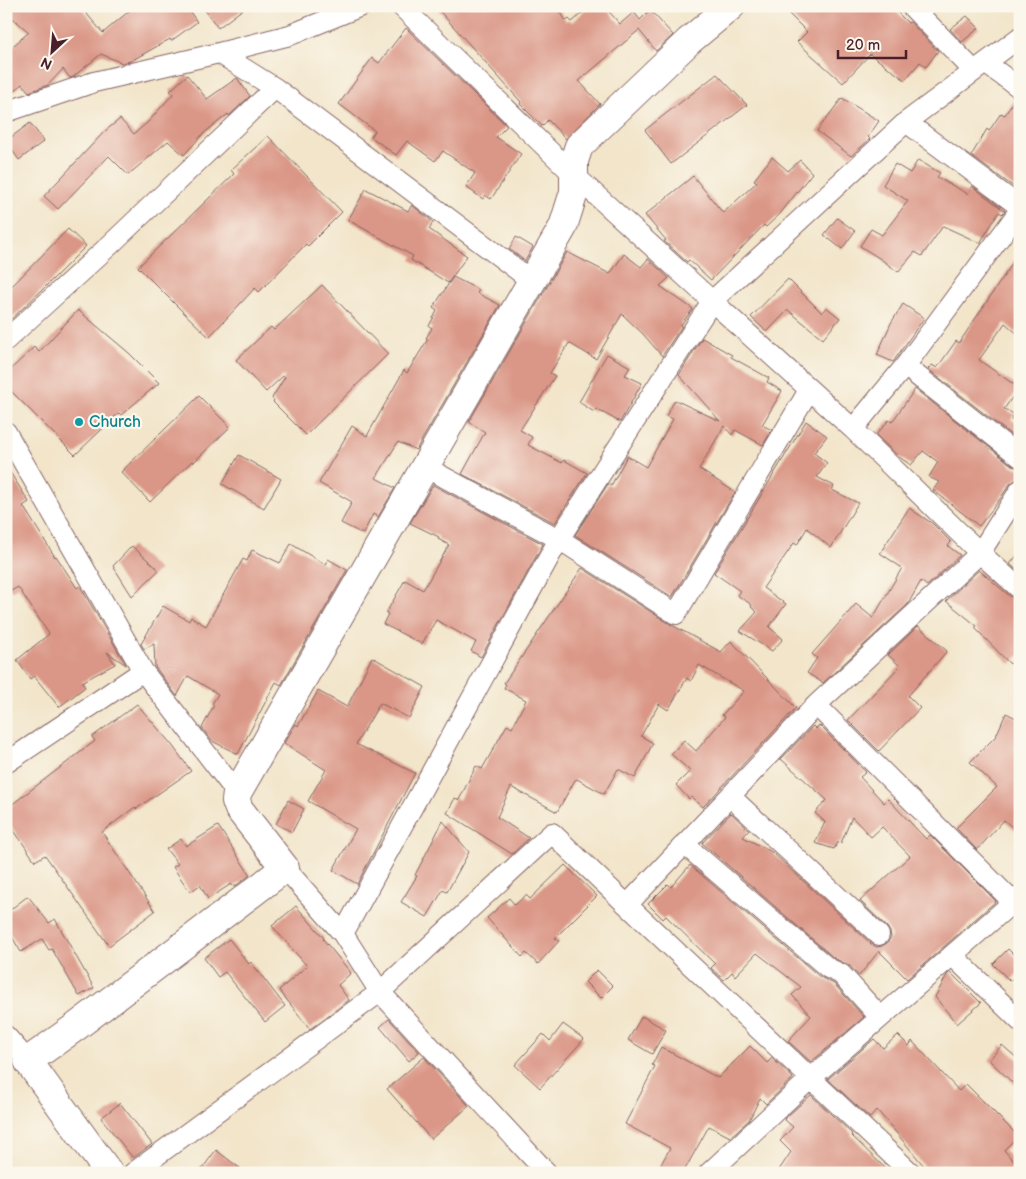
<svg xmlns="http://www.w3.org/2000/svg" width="1026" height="1179" viewBox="0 0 1026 1179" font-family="'Balsamiq Sans',sans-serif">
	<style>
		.building { fill: #da9686 }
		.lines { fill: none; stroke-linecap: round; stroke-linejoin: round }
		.street-casing { stroke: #856463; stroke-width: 22 }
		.secondary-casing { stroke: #856463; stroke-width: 30 }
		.street { stroke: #fff; stroke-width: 20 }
		.secondary { stroke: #fff; stroke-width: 28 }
		.culture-dot { fill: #0f9aa8; stroke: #fbf7ec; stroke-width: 2 }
		.labels { text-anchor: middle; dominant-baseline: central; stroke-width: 4.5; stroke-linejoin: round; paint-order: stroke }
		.culture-label { font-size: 16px; fill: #0d838f; stroke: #fbf7ec; text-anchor: start }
	</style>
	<rect width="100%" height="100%" fill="#fbf7ec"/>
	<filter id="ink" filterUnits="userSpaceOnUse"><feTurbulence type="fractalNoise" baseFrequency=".02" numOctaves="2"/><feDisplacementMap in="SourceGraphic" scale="10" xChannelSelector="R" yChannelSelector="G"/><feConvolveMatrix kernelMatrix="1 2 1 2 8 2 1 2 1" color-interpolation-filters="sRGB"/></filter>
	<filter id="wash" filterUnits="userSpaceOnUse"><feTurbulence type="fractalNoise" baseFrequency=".0096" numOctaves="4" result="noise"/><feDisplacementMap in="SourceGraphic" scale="20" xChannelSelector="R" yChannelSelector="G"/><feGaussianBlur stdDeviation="1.12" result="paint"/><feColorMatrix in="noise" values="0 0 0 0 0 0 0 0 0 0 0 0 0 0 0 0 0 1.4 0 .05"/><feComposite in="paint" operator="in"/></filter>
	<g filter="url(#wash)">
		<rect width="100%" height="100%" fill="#f2e5ca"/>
		<g id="blocks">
			<path class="building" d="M6,6H80L103,33L135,6H186L197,22L171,41L170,39L131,61L122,63L101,54L73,77L70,78L63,69L48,85L29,92L22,84L6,99V52L29,32L6,13Z
				M202,6H247L218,28Z
				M435,6H557L566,21L569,19L572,22L590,6H604L620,24L634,12L640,20L650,10L673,35L656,51L639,30L579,81L600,104L566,139L548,120L542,126L520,104L521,102Z
				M781,6H891L908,23L910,22L938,51L926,67L920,62L905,80L870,54L843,83L797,42L807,32Z
				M967,16L979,28L962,42L950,29Z
				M406,28L507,126L496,137L521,154L491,199L485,195L483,199L466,187L475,173L443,151L435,161L407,141L396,155L371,137L375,131L339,104L372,58L379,63Z
				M717,74L747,105L671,164L645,130Z
				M187,75L207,99L237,78L250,96L229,116L228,114L203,134L184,155L168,141L128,175L109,156L58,209L44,196L105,131L120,119L134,134L148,122L173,94L170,91Z
				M842,98L879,121L868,137L870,139L851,156L817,131Z
				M1015,98L1020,100V187L1018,190L971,156L987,129L989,131L1001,113L1005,115Z
				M30,123L44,141L19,160L6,141Z
				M268,136L342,212L308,246L306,244L259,292L255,288L209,337L177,306L138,267L234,174L231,170Z
				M772,157L788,171L800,160L812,173L780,214L766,227L764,225L711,280L689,260L687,262L664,241L666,240L645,215L693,176L723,213L757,182L754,180Z
				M918,160L940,173L937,177L968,194L972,186L1005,211L1002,214L999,212L980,243L943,226L922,256L915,252L898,272L882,260L860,246L871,229L882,235L908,201L883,185L895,164L910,173Z
				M366,189L408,211L412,205L433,222L429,229L467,256L448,283L411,260L413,256L348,220Z
				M837,218L855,231L842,249L824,235Z
				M68,229L86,246L40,292L6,324V292Z
				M516,237L533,247L525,261L509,249Z
				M567,252L610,274L624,254L641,267L648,259L669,278L660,286L693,309L680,326H682L662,356L643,334L622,314L596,359L569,343L550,373L555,376L520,430L532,437L528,445L562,463L564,460L587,473L555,523L462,474L485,432L469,422Z
				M1020,252V336L1005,323L979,360L1019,388L1004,409L1014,414L1011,420L1020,424V428L1015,438L928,369L932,365L937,368L956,341L959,343Z
				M453,277L479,290L477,293L500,305L416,450L398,442L376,478L395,488L378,517L373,514L363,534L341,523L352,502L319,483L352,426L367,436L404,370L407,373L428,339L426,338L432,328L429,326L437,311L433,308Z
				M788,279L822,313L826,307L840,318L823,339L788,310L767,332L751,317Z
				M322,285L388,354L306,435L273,402L274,401L272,398L285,377L283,376L266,392L236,360L271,327L274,330Z
				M903,304L924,318L893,362L877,355L891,323Z
				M78,310L129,353L159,383L121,415L119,413L75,455L6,386V374L34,347L39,352Z
				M702,338L732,355L731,357L769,378L767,382L782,391L762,425L772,430L763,445L735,430L732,435L724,426L699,469L735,492L672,597L575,535L608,484L611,486L627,456L646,467L673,419L666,416L675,400L720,421L679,375Z
				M607,354L630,367L625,375L642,383L620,422L596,409L594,412L579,402Z
				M915,389L1013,466L1020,469V475L1017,479L1010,484L997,503L979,526L933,490L939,482L929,477L938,462L923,451L911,465L899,457L876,435L889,420L892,422Z
				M199,396L230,427L193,463L192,461L150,502L121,472Z
				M806,421L827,436L814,453L827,463L817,477L834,486L832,490L858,503L831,548L807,528L797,545L794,543L763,588L786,604L769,627L783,639L772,651L740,631L757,612L751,607L752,605L737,595L740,591L714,573Z
				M239,455L281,479L264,508L222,484Z
				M6,466L29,502L23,506L55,557L56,556L77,588L80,586L126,665L107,652L115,664L82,682L85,687L59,707L34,676L30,679L17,660L49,634L18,587L11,591L6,581Z
				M433,485L543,544L481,657L471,651L476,642L436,620L422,644L383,624L388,614L386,613L405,580L423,590L449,545L438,539L439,537L410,523Z
				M909,508L933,524L951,542L948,546L960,555L927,586L921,581L908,604L823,683L807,673L817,658L812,654L856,604L873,618L902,568L880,553Z
				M291,544L326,565L328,559L347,570L281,685L276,682L238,754L212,741L202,728L214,705L212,704L218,694L188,676L177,696L155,667L154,644L144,649L141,644L163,606L189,621L191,617L206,626L243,559L247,561L252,550L280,563Z
				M132,546L159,570L132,596L113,566Z
				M1020,552V573L1010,564Z
				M582,568L670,624L721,652L731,641L796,708L703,807L691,797L689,799L676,785L690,771L671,754L684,740L696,751L725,717L722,715L744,691L699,665L691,681L687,678L668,710L659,704L641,736L653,743L635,778L618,769L604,794L577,779L575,780L557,812L511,787L497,817L529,838L512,854L447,813L455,798L459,800L476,766L482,769L507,725L512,728L526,700L504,688L506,684L504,683Z
				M979,570L1012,598L1020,601V655L1010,664L975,628L977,626L946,601Z
				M918,626L947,651L908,696L920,708L879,751L848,720L900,666L888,655Z
				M372,657L425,687L409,718L380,703L356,744L415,773L357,884L333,870L356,829L308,801L326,770L284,743L296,724L298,726L318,691L347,707Z
				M137,704L172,745L191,771L136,809L135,807L102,832L155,911L109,946L45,855L35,861L6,819V809L95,741L92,737Z
				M1006,713L1020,720V834L1004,820L977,850L956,828L997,787L970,762L996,736Z
				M819,725L866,772L860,777L884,803L888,799L926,839L930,835L996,901L907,979L879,951L859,976L850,966L834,958L702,843L731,813L749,830L743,837L772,852L871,944L877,947L882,946L887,943L891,937L890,932L887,927L860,901L910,856L882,827L871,837L852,817L841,843L838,842L834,849L815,843L825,822L815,813L827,800L781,759L813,726L816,729Z
				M288,800L304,809L292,832L276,824Z
				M443,821L469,852L447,892L443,890L427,917L401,902L417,876L415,875Z
				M218,826L250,875L234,887L231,884L208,899L200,885L190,892L173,867L178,864L166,849L181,839L186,846Z
				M565,865L597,896L555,938L559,941L538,964L526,953L522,957L487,918L509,898L515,905L526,895L530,899Z
				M690,865L820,977L834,984L864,1017L811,1062L788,1041L811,1016L792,995L801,987L757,953L735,976L732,972L724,980L711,968L715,964L666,916L663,919L648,904L668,884L671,887Z
				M28,896L49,923L55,919L94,988L79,996L52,949L49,950L42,939L21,952L6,927V913Z
				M296,906L324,938L323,939L351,973L338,985L349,1000L310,1029L279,990L307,966L272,926Z
				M229,939L249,964L251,962L285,1006L265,1022L225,972L218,977L204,958Z
				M1008,949L1020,961V972L1010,981L993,964Z
				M597,970L613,986L601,998L585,982Z
				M950,972L981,1003L957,1024L935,997L947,975Z
				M642,1016L666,1030L652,1054L628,1040Z
				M389,1019L419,1052L409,1061L380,1027Z
				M563,1024L584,1039L540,1088L515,1065L543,1034L550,1041Z
				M898,1035L909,1046L912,1041L959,1091L966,1084L1018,1136L1004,1150L1020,1169V1173H930L877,1110L870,1118L828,1079L874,1039L883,1048Z
				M1002,1045L1020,1061V1090L989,1060Z
				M750,1046L767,1063L772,1058L793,1078L766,1104L760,1098L749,1120L730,1137L709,1126L683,1173H656L670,1148L625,1124L655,1066L652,1065L661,1047L718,1078Z
				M424,1057L469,1106L431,1139L387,1089Z
				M811,1095L852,1134L851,1135L890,1173H777L791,1152L780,1141L793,1127L784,1119Z
				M120,1103L152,1144L133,1158L101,1118Z
				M216,1150L246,1173H199Z"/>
		</g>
	</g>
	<g filter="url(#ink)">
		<use href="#blocks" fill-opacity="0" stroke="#856463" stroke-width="1"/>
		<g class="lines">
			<defs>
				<path id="street" d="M401,6L573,174L712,301L906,122L1020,37
					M911,6L974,71
					M219,53L290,35L361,6
					M985,63L1020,88
					M6,112L94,82L219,53L275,88L532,281
					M906,122L1020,207
					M1020,210L905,366L1020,457
					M6,340L111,244L275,88
					M809,390L676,614L559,539L712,301L853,429L980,553L1020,490
					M853,429L905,366
					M6,432L143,671L237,793
					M6,763L143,671
					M730,796L879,935
					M684,844L828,968L841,974L880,1017
					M285,868L343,934L559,539L425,467
					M1013,902L816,705L980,553L1020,589
					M627,905L911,1173
					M343,934L380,992L552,833L627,905L816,705
					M952,955L1020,1021
					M6,1036L28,1061
					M133,1173L380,992L547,1173
					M709,1173L810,1079L1020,896"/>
				<path id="secondary" d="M109,1173L28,1061L77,1026L285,868L239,809L236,801L237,793L563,227L574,192V161L579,146L689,41L731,6"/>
			</defs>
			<use href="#street" class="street-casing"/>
			<use href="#secondary" class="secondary-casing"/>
			<use href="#street" class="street"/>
			<use href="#secondary" class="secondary"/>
		</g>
	</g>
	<circle class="culture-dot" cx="79" cy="422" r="5"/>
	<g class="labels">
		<g class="culture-label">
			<text x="89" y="422">Church</text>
		</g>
	</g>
	<rect width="1026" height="1179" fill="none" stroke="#fbf7ec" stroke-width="25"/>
	<g transform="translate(52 52) rotate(206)" stroke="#fbf7ec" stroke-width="4" paint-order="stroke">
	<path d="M0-4L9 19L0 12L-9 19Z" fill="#4a1f2b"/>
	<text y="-8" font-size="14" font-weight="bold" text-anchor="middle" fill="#4a1f2b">N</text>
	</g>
	<path d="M838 50v8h68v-8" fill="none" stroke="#4a1f2b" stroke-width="2.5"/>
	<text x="846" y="50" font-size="15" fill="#4a1f2b" stroke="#fbf7ec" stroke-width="4" paint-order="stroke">20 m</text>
</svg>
